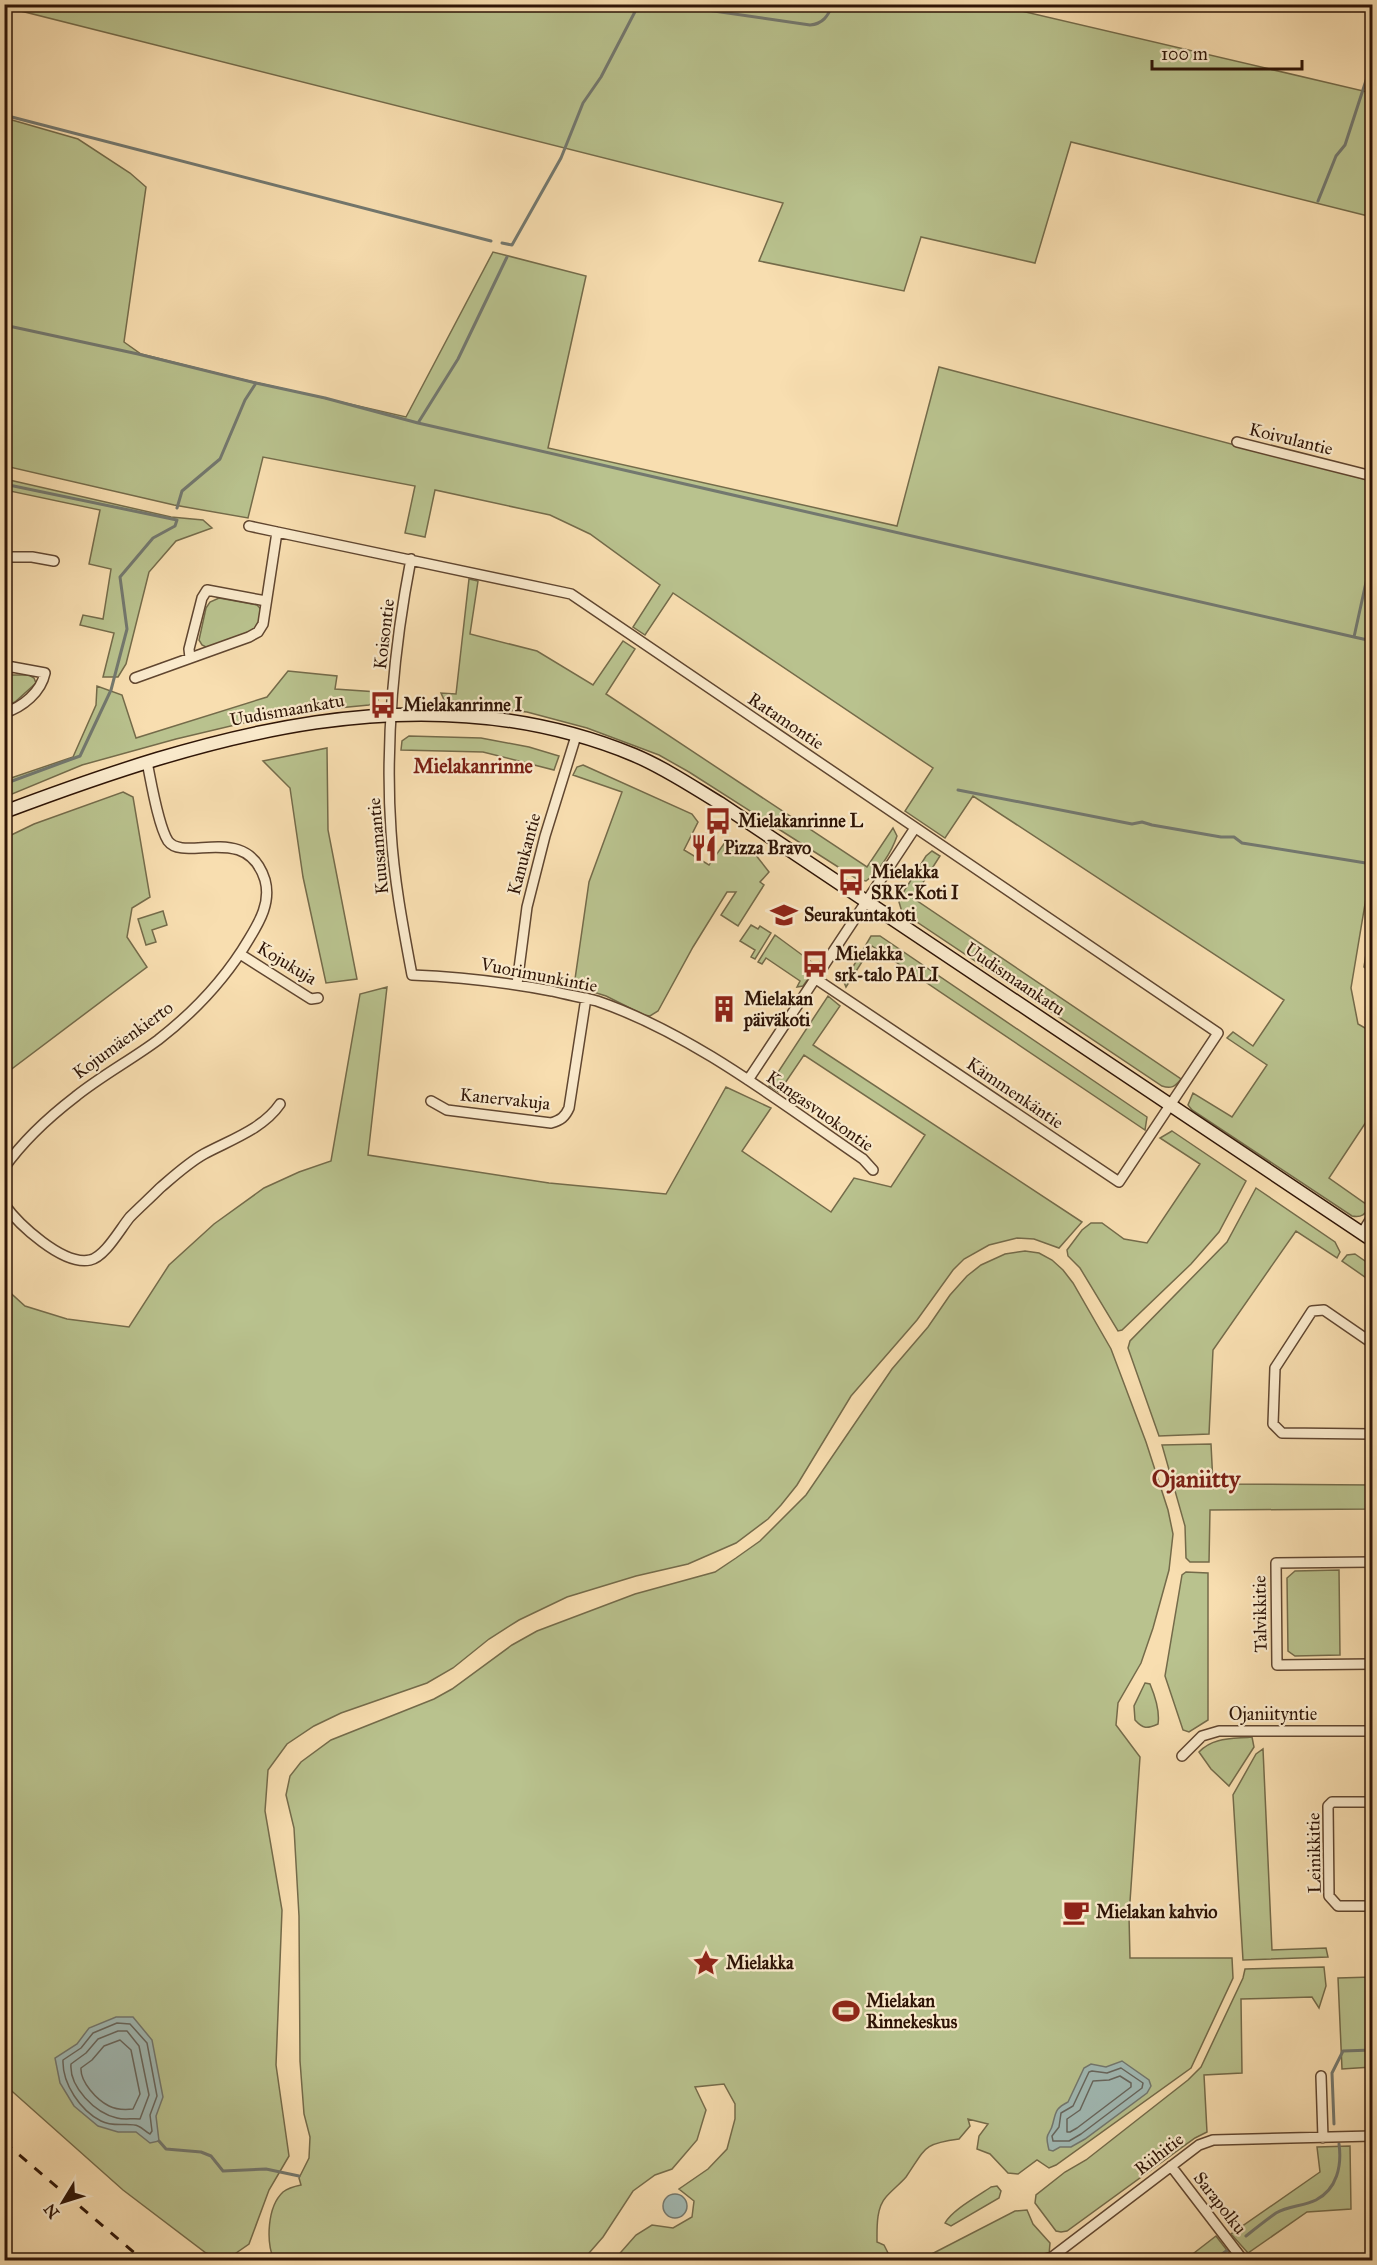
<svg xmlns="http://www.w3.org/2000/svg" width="1377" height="2265" viewBox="0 0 1377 2265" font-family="'IM FELL Great Primer',serif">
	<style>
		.green { fill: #b9c28e; stroke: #746b4a; stroke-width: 1.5 }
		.water { fill: #a1bab5; stroke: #73786f; stroke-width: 1.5 }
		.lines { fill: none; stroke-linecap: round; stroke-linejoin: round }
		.shore { stroke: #68675e; stroke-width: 1.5 }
		.stream { stroke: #73786f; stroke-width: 3 }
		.street-casing { stroke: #604630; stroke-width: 12 }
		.secondary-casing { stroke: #2e1406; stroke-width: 15 }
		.street { stroke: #faeacc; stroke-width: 9 }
		.secondary { stroke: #faeacc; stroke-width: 12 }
		.rail { stroke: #2e1406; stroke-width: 3; stroke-dasharray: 10 10; stroke-linecap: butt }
		.labels { text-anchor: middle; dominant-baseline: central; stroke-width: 4.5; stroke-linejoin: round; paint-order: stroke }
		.street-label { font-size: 18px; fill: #2e1406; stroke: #faeacc }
		.poi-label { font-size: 18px; font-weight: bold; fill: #2e1406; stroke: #faeacc; text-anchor: start }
		.neighbourhood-label { font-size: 20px; font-weight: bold; fill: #7a1f14; stroke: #faeacc }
		.district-label { font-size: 24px; font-weight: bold; fill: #7a1f14; stroke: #faeacc }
	</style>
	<rect width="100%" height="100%" fill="#f8deb0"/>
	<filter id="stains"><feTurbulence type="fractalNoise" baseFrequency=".00333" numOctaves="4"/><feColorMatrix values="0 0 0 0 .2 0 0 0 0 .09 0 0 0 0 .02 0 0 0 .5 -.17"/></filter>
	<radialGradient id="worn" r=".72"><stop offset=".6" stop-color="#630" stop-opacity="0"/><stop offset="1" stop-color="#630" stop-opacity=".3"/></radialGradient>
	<path class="green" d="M4,5H996L1372,93V217L1071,142L1035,263L921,237L904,291L759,261L783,203L5,7Z
		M5,118L78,139L130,173L146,187L124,342L141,354L232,377L406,417L493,252L586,276L548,448L897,526L939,367L1372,481V862L1351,988L1358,1024L1372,1032V1113L1329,1178L1370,1207C1365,1214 1362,1218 1352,1216L1192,1110L1188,1105L1193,1093L1232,1117L1267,1065L1227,1038L1233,1032L1253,1046L1284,1000L973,796L945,838L905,811L933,768L673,593L645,635L633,627L660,585L590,534L550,515L435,490L425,537L405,533L415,486L263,457L248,518L174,505L5,466Z
		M5,479L171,517L203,520L212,528L176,541L149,572L126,664L118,677H103L114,633L80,625L83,615L103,619L111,569L89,564L100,510L5,490Z
		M469,579L478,581L470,634L537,651L593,685L623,641L635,649L606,694L867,867L893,828L897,836C892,851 879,872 866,881L857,879L689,772L659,755L587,728L527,712L446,704L441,693L456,694Z
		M219,598L257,605C281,627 221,646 206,647L202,645L199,640L206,608L210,602Z
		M288,671L337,676L335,689L378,692V700L369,705L286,713L176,739L82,765L5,797V780L73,757L96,705L97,686L122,695L136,738L267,697Z
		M11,675H29L34,678L36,683L15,702L8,705L5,701Z
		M409,736L481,738L529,747L559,756L554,770L483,752L401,750L402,741Z
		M327,748L328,830L357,979L326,983L303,877L290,788L263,761Z
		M583,765L692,814L698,822L684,850L709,865L726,841L731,840L755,854L769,872L760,882L764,885L738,926L721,915L736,892H727L693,947L658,1011L650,1016L644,1015L606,996L574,986L589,882L622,792L573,775L577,767Z
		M123,792L133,797L150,897L132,908L127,937L147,967L5,1074V838L34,824Z
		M932,851L940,856L913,898L1181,1079C1175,1087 1171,1089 1162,1086L902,912L899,902L901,896L926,856Z
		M163,911L167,925L152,930L156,942L146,945L138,919Z
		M1372,915V974L1364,967Z
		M751,925L758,929L760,926L771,933L755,959L751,957L755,950L740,941Z
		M775,935L813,963L811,975L803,986L797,987L800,981L766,958L762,964L758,962Z
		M871,936H880L1147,1117L1145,1130L872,946L846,987L844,982Z
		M387,987L368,1155L549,1183L666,1194L726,1087L771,1108L742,1151L831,1212L854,1178L891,1187L925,1135L804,1055L779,1092L769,1086L828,996L840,1006L813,1045L1082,1222L1059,1248L1034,1239L1017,1238L989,1245L964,1259L953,1270L917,1320L851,1396L797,1485L781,1505L768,1519L736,1543L688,1564L636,1576L567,1597L519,1620L489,1639L453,1668L427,1683L341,1713L314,1726L287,1744L268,1770L265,1811L282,1910L276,2065L289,2156L269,2190L249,2244L226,2260L206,2253L123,2190L5,2085V1288L25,1306L67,1319L129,1327L169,1265L214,1224L264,1188L299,1172L331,1161L360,994Z
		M1172,1131L1246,1181L1219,1232L1191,1264L1122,1330L1118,1331L1080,1268L1068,1256L1067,1250L1082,1230L1091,1223H1102L1124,1239L1147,1243L1200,1164L1160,1138Z
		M1256,1188L1335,1242L1340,1252L1337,1258L1296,1231L1213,1350L1209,1434L1159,1436L1128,1348L1130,1341L1227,1242Z
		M1025,1251L1039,1253L1052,1260L1063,1270L1073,1283L1111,1349L1146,1442L1168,1510L1173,1534L1169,1570L1153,1628L1141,1663L1118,1703L1116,1725L1140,1757L1129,1916L1130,1958H1232L1233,1978L1191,2068L1056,2165L1049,2168L1037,2160L1018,2174L1008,2173L990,2154L977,2149L979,2136L988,2124L968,2119L970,2126L959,2139C922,2144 926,2148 906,2177C900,2184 892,2190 886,2197C876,2208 877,2228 877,2242L884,2245L888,2253L884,2260H614L636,2235L652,2225L673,2228L692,2217L694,2201L679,2189L708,2169L727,2149L735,2119V2104L724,2084L695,2087L706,2110L697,2140L672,2169L655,2175L633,2191L603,2237L583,2260H274C266,2242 267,2207 283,2192C288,2188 296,2186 301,2185L299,2178L309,2158L310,2137L304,2114L300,2061L299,1916L294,1828L286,1795L290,1776L301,1762L331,1740L434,1699L452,1689L512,1645L537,1631L635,1594L715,1572L736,1558L760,1541L806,1495L892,1369L928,1327L950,1295L967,1276L981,1265L1005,1254Z
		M1355,1254L1372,1266V1282L1342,1261L1347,1255Z
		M1211,1444L1213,1484L1372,1485V1509L1210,1510L1209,1562H1190L1186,1558L1185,1526L1162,1445Z
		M1339,1570L1340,1655L1295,1656L1288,1651L1287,1578L1295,1571Z
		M1186,1572L1208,1573V1720L1189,1732L1183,1730L1165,1676L1182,1575Z
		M1145,1683L1150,1684C1155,1696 1160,1711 1158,1724C1147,1729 1143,1729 1135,1720L1134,1706Z
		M1252,1737L1254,1747L1229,1786L1211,1769L1199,1752C1213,1737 1232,1739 1252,1737Z
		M1263,1749L1272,1950L1326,1948L1328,1957L1243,1960L1233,1795L1256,1754Z
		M1324,1967L1326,1986L1319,2008L1312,1997L1241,1999L1242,2073L1204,2075L1207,2132L1195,2138L1067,2231L1061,2232L1056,2231L1035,2203L1036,2195L1065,2172L1086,2160L1188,2080L1201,2067L1243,1978L1245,1969Z
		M1372,1977V2067L1342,2069L1338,1978Z
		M1350,2146L1351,2209L1307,2212L1248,2253L1231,2234L1320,2172L1317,2147Z
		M997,2186L1001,2191L999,2198L951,2226L945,2223C952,2210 978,2196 991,2187Z
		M1027,2210L1033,2224L1050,2243L1049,2255L1032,2260H920L1015,2211Z
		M1216,2236L1233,2258L1229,2260H1185Z"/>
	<path class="water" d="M116,2017H133L152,2040L163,2097L156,2116L159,2141L150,2143L136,2132H118L98,2126L74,2106L60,2083L55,2058L77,2044L89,2028Z
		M1122,2061L1149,2080L1151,2086L1147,2093L1085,2139L1071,2147H1060L1053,2151L1049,2150C1044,2130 1050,2137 1053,2123C1056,2111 1056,2108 1068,2102L1084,2068L1091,2064L1106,2067Z
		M663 2206a12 12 0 1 1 24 0a12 12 0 1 1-24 0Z"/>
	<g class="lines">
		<path class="shore" d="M117,2023L130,2024L147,2043L157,2096L150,2115L152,2131L150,2134C146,2132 143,2128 138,2126C129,2122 114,2128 101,2121C81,2111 62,2084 63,2060L81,2048L93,2033Z
			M118,2031H127L139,2046L149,2095L140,2119C133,2118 124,2120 117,2118C95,2113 69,2087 71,2064L86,2053L98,2039Z
			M120,2040L131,2050L140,2094L133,2109C125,2110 117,2110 109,2106C97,2100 80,2082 81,2068L92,2060L104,2046Z
			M1121,2068L1143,2083L1142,2088L1081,2134L1069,2141H1053L1052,2136L1059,2127L1061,2113L1073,2106L1089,2072L1092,2071L1107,2073Z
			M1120,2076L1131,2083V2087L1077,2128L1070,2132H1067V2119L1080,2110L1093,2081L1109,2080Z"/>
		<path class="stream" d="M665,4L810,25C823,24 828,16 833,4
			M4,115L491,241
			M1318,201L1336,156L1345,145L1372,62
			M502,243L512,245L561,158L583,103L601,77L639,4
			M4,325L138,354L256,383
			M418,423L1354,637
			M4,484L177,520L175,526L153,538L120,577L127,629L111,690L80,756L4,784
			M177,508L182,491L220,459L245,400L256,383L325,398L418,423L458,359L507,257
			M1372,555L1354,637L1372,641
			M958,790L1132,824L1142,822L1152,825L1221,837H1234L1242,843L1372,864
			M1367,972L1372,973
			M1371,1037L1372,977
			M1371,1052L1370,1091L1372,1092
			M1334,2124L1332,2073L1343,2051L1372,2050
			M159,2141L166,2149L201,2152L211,2156L223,2171L266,2169L299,2176
			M1246,2236C1256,2228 1266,2220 1276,2213C1288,2206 1304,2206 1316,2200C1337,2189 1342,2166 1339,2144
			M1214,2260L1229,2249"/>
		<defs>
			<path id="street" d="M1237,442L1372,476
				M249,526L277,532
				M4,557H32L54,561
				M411,559C394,646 385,743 391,831C394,880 403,927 412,975C460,977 505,982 552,991C567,995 582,997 597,1001C691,1033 781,1103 863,1159L873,1170
				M190,658L189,649L202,598L207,590L266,601
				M135,678L249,637L258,632L263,624L277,532L571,594L1218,1033L1119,1182L816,979
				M4,682L7,666L45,673C41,692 23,707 4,713
				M240,954L311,999L318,998
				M517,984L527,907L545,836L576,736
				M748,1080L915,828
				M431,1101L447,1110L551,1123C561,1120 565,1117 569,1108L586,998
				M4,1168C23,1141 49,1117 75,1097C101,1076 131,1060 158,1040C194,1012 226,978 249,939C260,921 271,902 265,880C247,822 184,863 168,841C158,825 151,781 147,762
				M4,1204C18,1224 63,1266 90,1260C105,1257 120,1229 130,1217C140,1207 150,1198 160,1188C174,1176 188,1163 204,1154C230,1140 263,1129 280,1104
				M1362,1233L1372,1217
				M1372,1343L1324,1310L1312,1311L1275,1368L1273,1424L1282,1433L1372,1434
				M1372,1562L1276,1563L1277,1665L1372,1664
				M1182,1756L1202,1736L1219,1731H1372
				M1372,1802H1332L1328,1806L1329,1896L1338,1906H1372
				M1321,2076L1323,2138
				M1171,2166L1243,2260
				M1042,2260L1052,2257L1199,2145L1213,2140L1372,2136"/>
			<path id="secondary" d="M4,812C206,736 424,668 634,755C665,768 693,787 721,804L1372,1240"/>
		</defs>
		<use href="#street" class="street-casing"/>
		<use href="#secondary" class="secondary-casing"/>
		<use href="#street" class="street"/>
		<use href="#secondary" class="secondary"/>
		<path class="rail" d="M4,2142L143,2260"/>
	</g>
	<defs>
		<symbol id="bus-bare" viewBox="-9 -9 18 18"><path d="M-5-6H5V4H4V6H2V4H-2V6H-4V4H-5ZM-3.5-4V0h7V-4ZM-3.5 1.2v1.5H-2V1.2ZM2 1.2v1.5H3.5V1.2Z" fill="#8f2418" stroke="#faeacc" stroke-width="2.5" paint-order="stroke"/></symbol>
		<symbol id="restaurant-bare" viewBox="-9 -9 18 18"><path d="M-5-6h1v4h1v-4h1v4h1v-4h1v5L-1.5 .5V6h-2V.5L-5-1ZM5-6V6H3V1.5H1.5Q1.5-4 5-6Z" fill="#8f2418" stroke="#faeacc" stroke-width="2.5" paint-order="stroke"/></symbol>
		<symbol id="school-bare" viewBox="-9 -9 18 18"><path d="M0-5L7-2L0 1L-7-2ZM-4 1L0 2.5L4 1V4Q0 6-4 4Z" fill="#8f2418" stroke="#faeacc" stroke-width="2.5" paint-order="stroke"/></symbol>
		<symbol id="building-bare" viewBox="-9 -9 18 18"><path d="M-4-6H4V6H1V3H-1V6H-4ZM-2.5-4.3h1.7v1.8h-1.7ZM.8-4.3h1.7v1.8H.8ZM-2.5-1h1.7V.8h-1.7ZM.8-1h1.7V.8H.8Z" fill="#8f2418" stroke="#faeacc" stroke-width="2.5" paint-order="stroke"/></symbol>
		<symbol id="cafe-bare" viewBox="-9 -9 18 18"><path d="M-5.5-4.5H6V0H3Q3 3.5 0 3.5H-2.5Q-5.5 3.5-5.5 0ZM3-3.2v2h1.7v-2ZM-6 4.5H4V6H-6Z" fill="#8f2418" stroke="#faeacc" stroke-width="2.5" paint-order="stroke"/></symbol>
		<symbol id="sight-bare" viewBox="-9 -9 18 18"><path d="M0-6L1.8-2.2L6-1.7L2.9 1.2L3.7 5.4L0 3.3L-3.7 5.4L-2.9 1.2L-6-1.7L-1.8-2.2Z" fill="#8f2418" stroke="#faeacc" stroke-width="2.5" paint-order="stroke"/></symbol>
		<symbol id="stadium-bare" viewBox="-9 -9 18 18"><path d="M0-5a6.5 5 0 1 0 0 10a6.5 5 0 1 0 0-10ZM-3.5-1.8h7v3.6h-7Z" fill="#8f2418" stroke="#faeacc" stroke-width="2.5" paint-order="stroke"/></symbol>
	</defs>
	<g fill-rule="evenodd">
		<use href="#bus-bare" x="364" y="686" width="38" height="38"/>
		<use href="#bus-bare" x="699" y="802" width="38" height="38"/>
		<use href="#restaurant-bare" x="685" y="829" width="38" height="38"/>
		<use href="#bus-bare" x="832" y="863" width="38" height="38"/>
		<use href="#school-bare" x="765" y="896" width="38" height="38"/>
		<use href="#bus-bare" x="796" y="945" width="38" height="38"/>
		<use href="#building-bare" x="705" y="990" width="38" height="38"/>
		<use href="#cafe-bare" x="1057" y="1893" width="38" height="38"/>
		<use href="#sight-bare" x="687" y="1944" width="38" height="38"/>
		<use href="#stadium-bare" x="827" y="1992" width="38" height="38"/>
	</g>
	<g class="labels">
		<g class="street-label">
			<text transform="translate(1291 439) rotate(14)">Koivulantie</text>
			<text transform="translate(384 634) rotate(-83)">Koisontie</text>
			<text transform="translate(287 710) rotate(-10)">Uudismaankatu</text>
			<text transform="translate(786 721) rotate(34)">Ratamontie</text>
			<text transform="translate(378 846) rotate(-95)">Kuusamantie</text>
			<text transform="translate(524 854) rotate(-75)">Kanukantie</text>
			<text transform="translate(287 963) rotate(31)">Kojukuja</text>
			<text transform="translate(539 975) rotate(11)">Vuorimunkintie</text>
			<text transform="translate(1015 979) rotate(34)">Uudismaankatu</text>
			<text transform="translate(123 1040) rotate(-36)">Kojumäenkierto</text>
			<text transform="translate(1015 1093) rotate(34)">Kämmenkäntie</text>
			<text transform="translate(505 1099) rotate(6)">Kanervakuja</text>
			<text transform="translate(820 1111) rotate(35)">Kangasvuokontie</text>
			<text transform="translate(1260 1614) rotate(-91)">Talvikkitie</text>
			<text x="1273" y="1714">Ojaniityntie</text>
			<text transform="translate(1314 1853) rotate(-91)">Leinikkitie</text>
			<text transform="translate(1159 2154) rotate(-38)">Riihitie</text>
			<text transform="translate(1220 2203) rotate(52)">Sarapolku</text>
		</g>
		<g class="poi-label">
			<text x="403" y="705">Mielakanrinne I</text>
			<text x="738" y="821">Mielakanrinne L</text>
			<text x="724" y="848">Pizza Bravo</text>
			<text x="871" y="872">Mielakka<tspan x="871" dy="21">SRK-Koti I</tspan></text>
			<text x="804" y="915">Seurakuntakoti</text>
			<text x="835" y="954">Mielakka<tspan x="835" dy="21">srk-talo PALI</tspan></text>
			<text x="744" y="999">Mielakan<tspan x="744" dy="21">päiväkoti</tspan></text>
			<text x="1096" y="1912">Mielakan kahvio</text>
			<text x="726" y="1963">Mielakka</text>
			<text x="866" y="2001">Mielakan<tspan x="866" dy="21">Rinnekeskus</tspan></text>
		</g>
		<g class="neighbourhood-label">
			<text x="473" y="766">Mielakanrinne</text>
		</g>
		<g class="district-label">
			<text x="1196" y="1479">Ojaniitty</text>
		</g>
	</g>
	<rect width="1377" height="2265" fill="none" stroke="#f8deb0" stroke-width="24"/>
	<rect x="6" y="6" width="1365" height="2253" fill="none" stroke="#2e1406" stroke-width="3"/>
	<rect x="12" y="12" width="1353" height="2241" fill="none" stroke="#2e1406" stroke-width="1.5"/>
	<g transform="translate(63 2202) rotate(232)" stroke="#faeacc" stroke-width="4.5" paint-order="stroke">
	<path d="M0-4.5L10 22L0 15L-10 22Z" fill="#2e1406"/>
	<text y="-9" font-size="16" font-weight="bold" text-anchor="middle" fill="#2e1406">N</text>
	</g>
	<path d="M1152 60v9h150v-9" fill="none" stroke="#2e1406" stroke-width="3"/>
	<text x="1161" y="60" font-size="18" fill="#2e1406" stroke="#faeacc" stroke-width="4.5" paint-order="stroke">100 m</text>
	<rect width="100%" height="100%" filter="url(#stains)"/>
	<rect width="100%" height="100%" fill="url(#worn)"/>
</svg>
